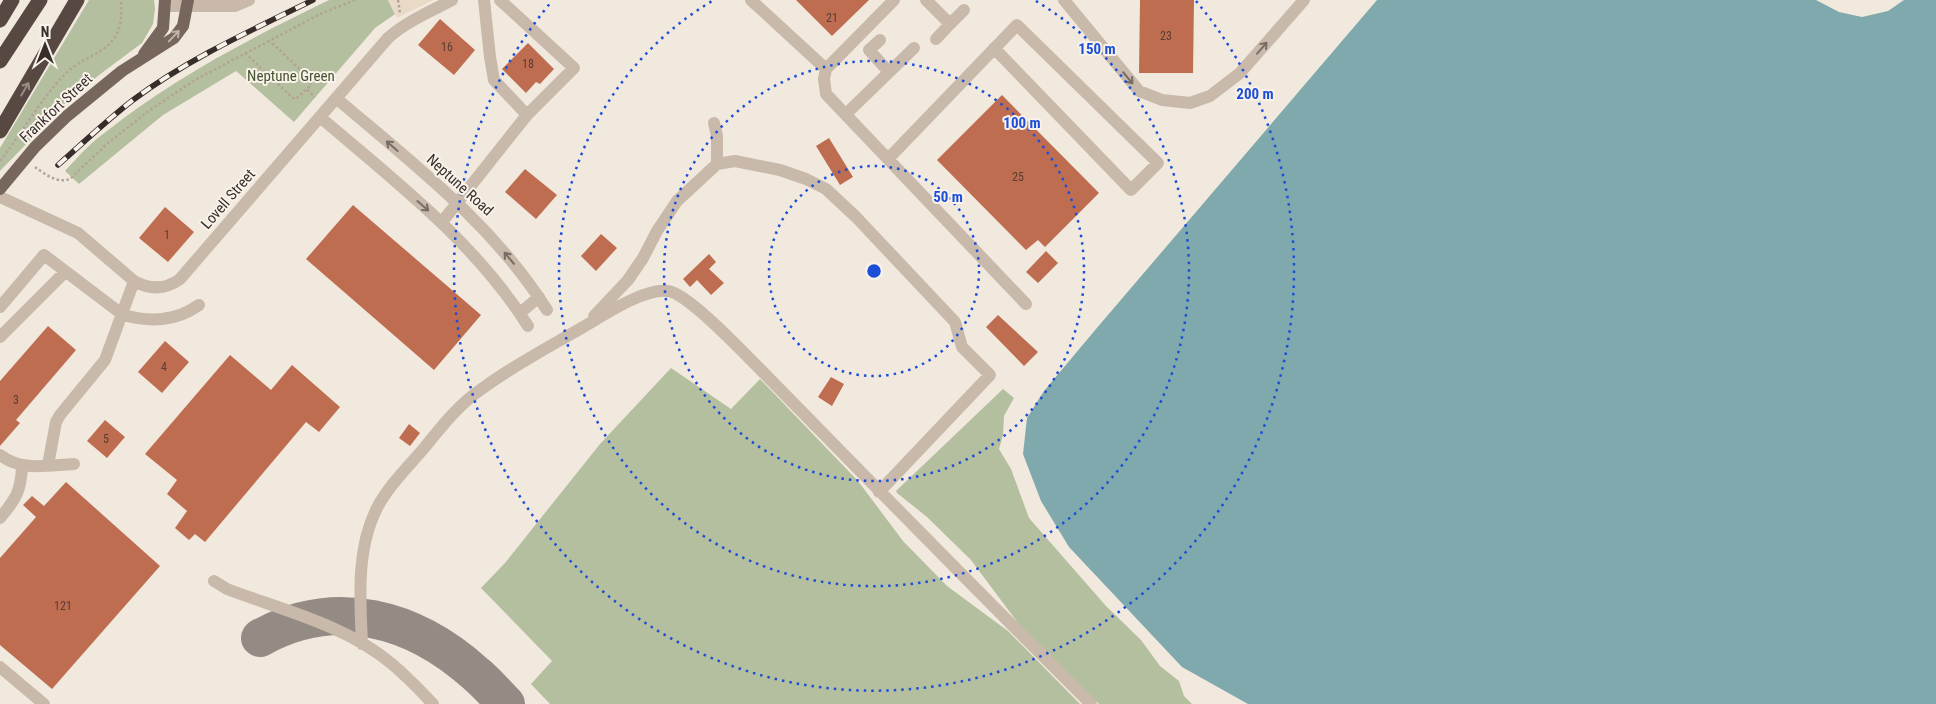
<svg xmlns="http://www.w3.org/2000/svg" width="1936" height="704" viewBox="0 0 1936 704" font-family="'Roboto Condensed',sans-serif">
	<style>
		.green { fill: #b4bf9f }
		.plaza { fill: #e8dac6 }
		.water { fill: #7fa9ac }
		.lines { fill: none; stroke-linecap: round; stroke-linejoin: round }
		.taxiway { stroke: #948c84; stroke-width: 38 }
		.building { fill: #be6d50 }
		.path { stroke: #b4a395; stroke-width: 2.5; stroke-dasharray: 2.5 2.5; stroke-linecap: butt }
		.minor { stroke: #c8b9ab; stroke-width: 12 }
		.major { stroke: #77665c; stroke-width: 12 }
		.highway { stroke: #574841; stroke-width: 15 }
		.rail-casing { stroke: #372e2a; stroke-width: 5.5 }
		.rail { stroke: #f9f2ea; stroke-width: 4; stroke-dasharray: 11; stroke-linecap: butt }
		.oneway { stroke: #beb3aa }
		.oneway2 { stroke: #786d64 }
		.oneway3 { stroke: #988c85 }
		.ring { fill: none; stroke: #1d4ed8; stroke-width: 2.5; stroke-dasharray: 2.5 5 }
		.labels { text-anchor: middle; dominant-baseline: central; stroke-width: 4; stroke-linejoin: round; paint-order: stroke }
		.number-label { font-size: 12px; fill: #593e34 }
		.park-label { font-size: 15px; fill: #45532f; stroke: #f9f2ea }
		.street-label { font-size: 15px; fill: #372e2a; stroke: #f9f2ea }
		.centre { fill: #1d4ed8; stroke: #f9f2ea; stroke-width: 2.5 }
		.ring-label { font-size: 15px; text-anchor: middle; font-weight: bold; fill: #1d4ed8; stroke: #f9f2ea; stroke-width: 4; stroke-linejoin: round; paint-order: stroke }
	</style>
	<rect width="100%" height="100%" fill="#f1e9de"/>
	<path class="green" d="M89,0H154L155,9L153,24L142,43L103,72L72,97L0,171V148Z
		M329,0H388L395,14L375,28L294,122L236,71L163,115L79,184L65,171C77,158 89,144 103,134C173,78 249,39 329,0Z
		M671,368L731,409L760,379L858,481L903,541L947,586L1008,631L1080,704H550L531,684L552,661L481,588L505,563L600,444Z
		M1003,389L1014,398L1004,416L1003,435L999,449L1011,469L1029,518L1106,606L1141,640L1160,666L1179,681L1184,696L1192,704H1099L1018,623L971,560L927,517L897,493L896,491Z"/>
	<path class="plaza" d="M388,0H433L397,18Z"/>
	<path class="water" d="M1377,0H1816L1839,12L1862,17L1888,11L1904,0H1936V704H1248L1182,667L1069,547L1041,501L1023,454L1027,418L1044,391L1096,329Z"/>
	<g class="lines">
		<path class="taxiway" d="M260,638C336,596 414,618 476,674C487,683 496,694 506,704"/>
	</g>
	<path class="building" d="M796,0H869L832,36Z
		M1140,0H1194L1193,73H1139Z
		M440,19L475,50L454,75L418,45Z
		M528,43L554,69L540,84L536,82L526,93L502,69Z
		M1002,95L1099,193L1045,247L1038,240L1026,250L937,160Z
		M829,138L853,177L840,185L816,146Z
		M525,169L557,195L536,219L505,192Z
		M353,205L481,315L434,370L306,259Z
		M165,207L194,232L168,262L139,238Z
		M601,234L617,248L596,271L581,256Z
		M1046,251L1058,263L1038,283L1026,272Z
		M709,254L716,262L709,269L724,283L711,295L697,280L690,287L683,279Z
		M998,315L1038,352L1024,366L986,327Z
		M48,326L76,350L16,420L20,423L0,446V381Z
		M165,341L189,362L162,393L138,372Z
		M230,355L271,390L292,365L340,407L319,432L306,422L205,542L195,534L189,540L175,528L187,511L167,494L177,480L145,454Z
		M831,377L844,384L832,406L818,397Z
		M105,420L125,437L107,458L87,441Z
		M409,424L420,433L410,446L399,438Z
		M66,482L160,566L52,689L0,645V558L36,517L23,505L32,496L44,506Z"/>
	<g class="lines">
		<path class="path" d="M398,0L400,13
			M245,53L293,98L296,99L311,85L310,79L270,41
			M307,90L315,97
			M0,161C22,133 40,100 65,74C78,60 102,54 112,41C122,29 122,14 121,0
			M35,167C45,174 57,184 70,179L108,143L150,110L195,80L320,14L355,0"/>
		<path class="minor" d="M484,0L490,57L494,80L527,115
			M751,0L826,69
			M894,0L826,69L824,79L826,94L1026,304
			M926,0L950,24L936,39
			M1064,0L1139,91L1162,100L1190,103L1210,96L1240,73L1304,0
			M165,6H235L249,0
			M950,24L964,10
			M880,40L869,50L889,72
			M336,98C412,163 493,224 547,310
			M846,114L914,48
			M320,117C395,181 475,242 528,326
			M714,123L717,136V164
			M888,159L1017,25L1158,163L1131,190L994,48
			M0,197L78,233L134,281C150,290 165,290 180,279L388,38C407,21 430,12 452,0
			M442,222L527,115L574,68L500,0
			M0,307L44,255L123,315C150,322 175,322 199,305
			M520,313L539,297
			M594,316L628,280L643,258L657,231L677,201L717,164L735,161L780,170L806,179L826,189L856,217L955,322L962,347L990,375L879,492
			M0,337L65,272
			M0,455C22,472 49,465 74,464
			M48,465L56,422L60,415L105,360L134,281
			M0,518C16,499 21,491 22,466
			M214,581L227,589C282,610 346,625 392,664C406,676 420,690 433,704
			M362,644C360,599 356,549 377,508C389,485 409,466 425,447C442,426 460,403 483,388C513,366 545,349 578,330C600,318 642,288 668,291C687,293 740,349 756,365C867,478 978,592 1091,704
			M0,667L44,704"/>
		<path class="major" d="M144,54L163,28L165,0
			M0,189L35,147L67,116L122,71L174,38L183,26L188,0"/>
		<path class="highway" d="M0,20L12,0
			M0,61L40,0
			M0,131L77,0"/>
		<defs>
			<path id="rail" d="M58,165C83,143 107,120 133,100C188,59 252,30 313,0"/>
		</defs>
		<use href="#rail" class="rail-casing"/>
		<use href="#rail" class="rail"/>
	</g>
	<defs><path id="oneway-shaft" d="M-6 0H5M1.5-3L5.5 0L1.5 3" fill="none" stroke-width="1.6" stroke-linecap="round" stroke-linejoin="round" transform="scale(1.25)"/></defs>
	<use class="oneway" href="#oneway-shaft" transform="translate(174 36) rotate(-46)"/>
	<g class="oneway2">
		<use href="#oneway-shaft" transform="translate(1262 48) rotate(-49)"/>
		<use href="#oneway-shaft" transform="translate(1128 78) rotate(50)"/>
		<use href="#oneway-shaft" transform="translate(392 146) rotate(-139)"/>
		<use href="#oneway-shaft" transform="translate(423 206) rotate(41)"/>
		<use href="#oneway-shaft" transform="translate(509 258) rotate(-130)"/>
	</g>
	<use class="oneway3" href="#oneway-shaft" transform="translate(25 89) rotate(-60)"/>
	<g class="ring">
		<circle cx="874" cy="271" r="105"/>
		<circle cx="874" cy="271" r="210"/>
		<path d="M1036 1A315 315 0 1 1 712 1"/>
		<path d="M1196 1A420 420 0 1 1 552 1"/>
	</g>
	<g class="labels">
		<g class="number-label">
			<text x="832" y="18">21</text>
			<text x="1166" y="36">23</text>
			<text x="447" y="47">16</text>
			<text x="528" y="64">18</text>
			<text x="1018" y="177">25</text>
			<text x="167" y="235">1</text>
			<text x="164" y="367">4</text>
			<text x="16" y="400">3</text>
			<text x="106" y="439">5</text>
			<text x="63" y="606">121</text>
		</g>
		<g class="park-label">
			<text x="291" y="76">Neptune Green</text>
		</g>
		<g class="street-label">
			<text transform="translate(56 108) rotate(-43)">Frankfort Street</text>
			<text transform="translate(460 185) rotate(42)">Neptune Road</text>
			<text transform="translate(228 199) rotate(-49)">Lovell Street</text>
		</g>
	</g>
	<circle cx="874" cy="271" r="8" class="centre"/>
	<g class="ring-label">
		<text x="1097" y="54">150 m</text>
		<text x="1255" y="99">200 m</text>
		<text x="1022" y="128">100 m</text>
		<text x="948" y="202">50 m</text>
	</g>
	<g transform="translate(45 45)" stroke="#f9f2ea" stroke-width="4" paint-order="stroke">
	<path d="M0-4L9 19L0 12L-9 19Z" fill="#372e2a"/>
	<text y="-8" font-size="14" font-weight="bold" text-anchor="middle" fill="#372e2a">N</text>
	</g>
</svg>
